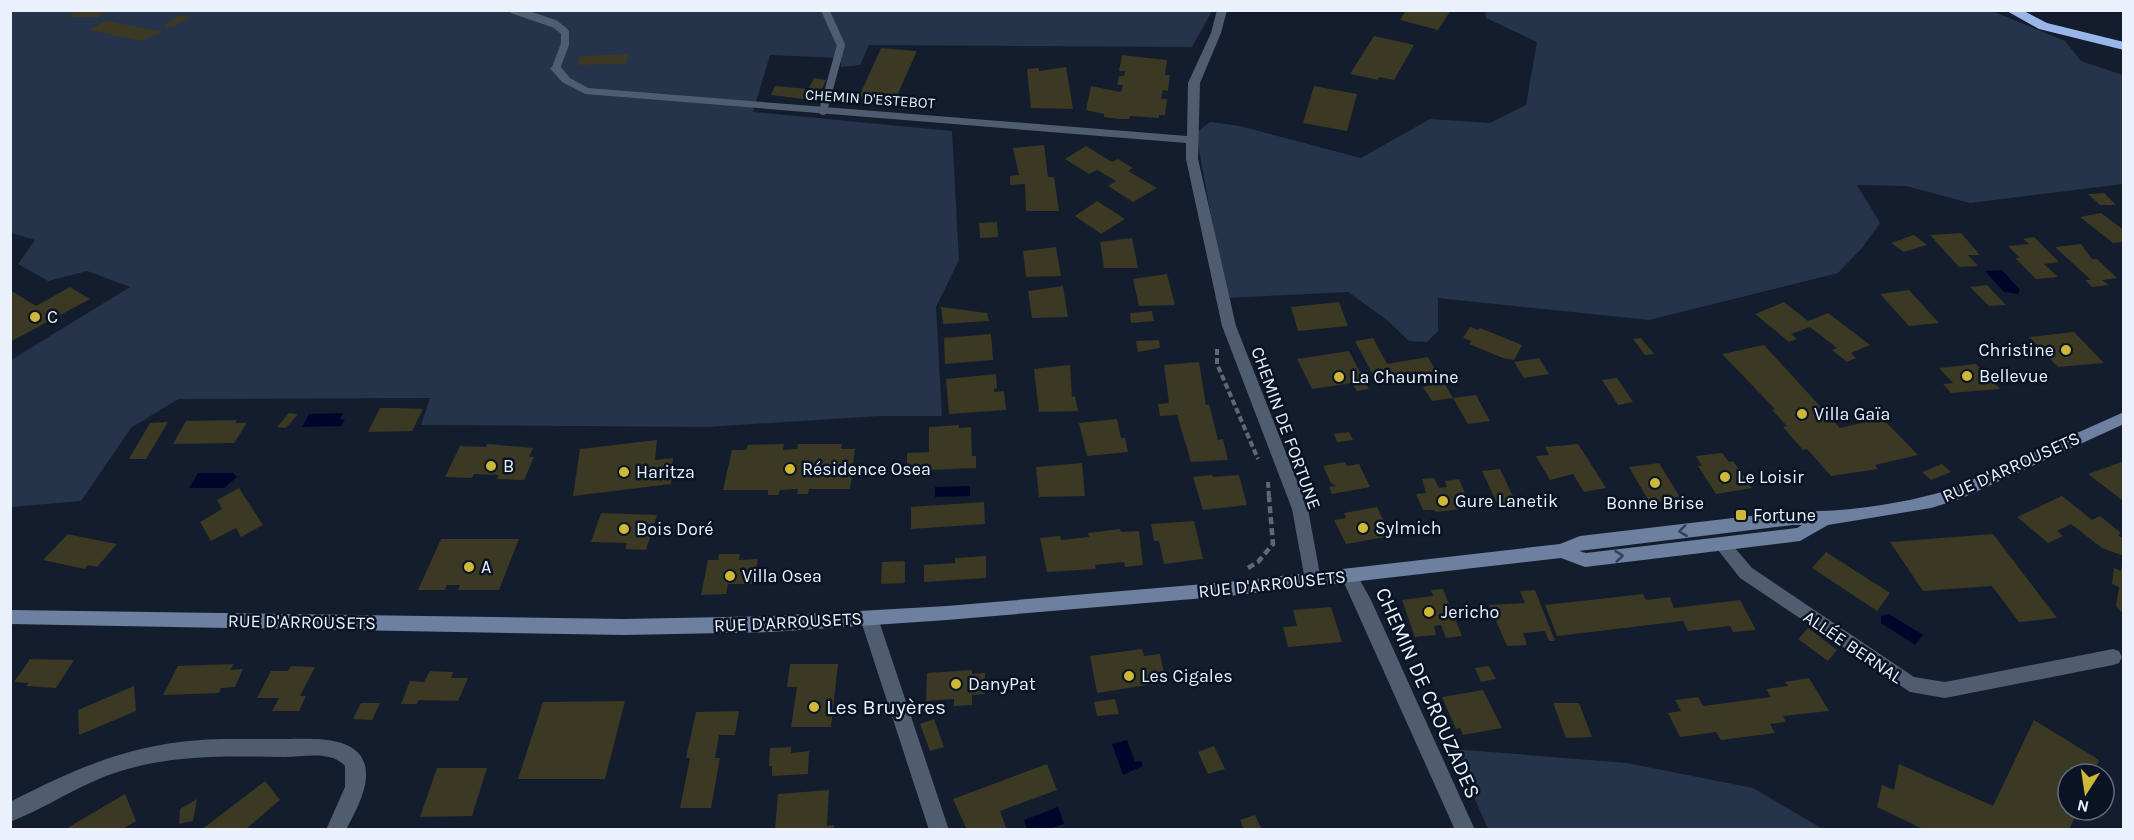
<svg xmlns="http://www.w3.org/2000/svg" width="2134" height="840" viewBox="0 0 2134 840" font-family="Karla,sans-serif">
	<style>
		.green { fill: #25334b }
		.water { fill: #00062b }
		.building { fill: #3b3823 }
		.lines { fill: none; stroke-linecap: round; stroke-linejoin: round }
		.path-far1 { stroke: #5f6876; stroke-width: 4; stroke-dasharray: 6 3; stroke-linecap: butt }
		.path { stroke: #5f6876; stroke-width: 4.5; stroke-dasharray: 7 4; stroke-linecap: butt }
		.lane { stroke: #505c70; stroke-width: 8 }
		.street { fill: #505c70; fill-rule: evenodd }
		.secondary { fill: #6d80a0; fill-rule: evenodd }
		.highway { fill: #98b6e8; fill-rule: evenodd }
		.oneway { stroke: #323f55 }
		.poi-dot { fill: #cfb837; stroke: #0a1323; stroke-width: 2 }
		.labels { text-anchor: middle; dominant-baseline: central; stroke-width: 5; stroke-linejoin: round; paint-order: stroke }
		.far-street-label { font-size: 15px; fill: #eaf1fc; stroke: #0a1323 }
		.poi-label { font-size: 18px; fill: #eaf1fc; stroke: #0a1323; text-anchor: start }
		.street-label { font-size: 18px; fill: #eaf1fc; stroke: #0a1323 }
		.near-street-label { font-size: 21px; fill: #eaf1fc; stroke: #0a1323 }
		.near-poi-label { font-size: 21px; fill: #eaf1fc; stroke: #0a1323; text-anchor: start }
	</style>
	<rect width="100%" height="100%" fill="#131d2d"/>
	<path class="green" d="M11,11H1212L1192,47L869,45L860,65L841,67L840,58L770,55L753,112L952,131L959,260L936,307L942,416H879L706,427L421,425L430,398L178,399L131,428L81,501L11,507V360L130,287L87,271L48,281L18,264L35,240L11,233Z
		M1485,11H1992L2065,41L2081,61L2123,75V184L1970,203L1906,186L1857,185L1880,223L1862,248L1838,273L1649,320L1438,298V331L1427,342L1409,341L1387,320L1348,292L1226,298L1196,133L1210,122L1240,126L1361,158L1430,119L1490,123L1526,105L1537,42L1486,18Z
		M1453,749L1627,763L1753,788L1823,829H1488Z"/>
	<path class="water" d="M2002,270L2020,290L2018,294L2004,292L1985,271Z
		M343,413L340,419L345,420L341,426L302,427L309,414Z
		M198,473H233L237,477L224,488H189Z
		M970,486V496L935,497V487Z
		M1889,614L1923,635L1915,645L1881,623V616Z
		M1127,740L1135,762L1141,761L1143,766L1123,775L1112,744Z
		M1058,807L1064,824L1049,829H1027L1024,820Z"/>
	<path class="building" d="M76,10H105L98,17H68Z
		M1406,10H1451L1438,30L1400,20Z
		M180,15L190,17L172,28L163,26Z
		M106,20L118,23L164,32L141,41L90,30Z
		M1374,36L1414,45L1394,80L1379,77L1378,80L1350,74Z
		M881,48L917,51L895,100L859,97Z
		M629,54L626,64L577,65L580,56Z
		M1122,55L1167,60L1165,75H1170L1168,91L1163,90L1161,99H1167L1165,115H1159V118L1130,116L1129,119H1120L1104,117V114L1086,110L1091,86L1121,92L1123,85H1117L1119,76H1124L1125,71H1119Z
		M1066,67L1073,109L1031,108L1027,69L1039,68V71Z
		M814,78L826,80L822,89H818L811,100L771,95L775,86L808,89Z
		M1314,86L1357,94L1347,131L1303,123Z
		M1044,145L1048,177H1054L1059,211H1026L1025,184L1010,185V176L1019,175L1013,148Z
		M1086,146L1112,162L1118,159L1133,168L1128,171L1157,188L1133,202L1108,186L1116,181L1097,170L1089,174L1065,159Z
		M2104,193L2116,205H2100L2088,194Z
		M1097,201L1125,219L1101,234L1075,216Z
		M2101,213L2124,230V242L2113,243L2080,217Z
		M997,222L998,237L980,238L979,223Z
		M1961,233L1980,255H1968L1978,266L1959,267L1930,235Z
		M1914,235L1927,245L1904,252L1891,243Z
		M2034,237L2059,262L2044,264L2058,277L2036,279L2015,258H2020L2008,246L2029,244L2023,239Z
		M1132,238L1138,268H1104L1100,242Z
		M2081,244L2092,259H2097L2117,278L2102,280L2109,285L2092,287L2085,280H2091L2055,247Z
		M1056,247L1061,276L1026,277L1023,251Z
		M1167,274L1175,305L1139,306L1133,279Z
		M1987,285L2006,305L1989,306L1970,287Z
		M1063,286L1068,317L1032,318L1028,291Z
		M70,287L90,299L10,342V290L36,306Z
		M1909,290L1939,323L1909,326L1880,294Z
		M1339,302L1348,326L1298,331L1291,307Z
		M1784,302L1808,321L1828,313L1870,345L1851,353L1856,358L1847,362L1832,350L1837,348L1810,327L1791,334L1797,339L1789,342L1755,314Z
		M941,307L987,313L989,321L943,324Z
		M1152,311L1154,321L1131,323L1130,313Z
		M1470,327L1478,330L1480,328L1522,345L1514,360L1503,358L1469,344L1471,341L1463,338Z
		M2074,332L2104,363L2058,367L2029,337Z
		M991,334L993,360L945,364L944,338Z
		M1373,338L1387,364L1428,357L1436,371L1376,381L1355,341Z
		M1641,338L1654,354L1645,355L1633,339Z
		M1159,340L1160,348L1138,352L1136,341Z
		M1764,345L1840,428L1882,418L1918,455L1875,465L1878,469L1831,476L1807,449L1803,450L1783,427L1787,426L1772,410L1775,409L1722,354Z
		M1349,351L1369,389L1357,391L1352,383L1312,389L1297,359Z
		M1539,358L1549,374L1524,378L1514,362Z
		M1199,362L1206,405L1209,404L1218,440L1223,439L1228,460L1191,462L1177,415L1160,416L1158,404L1169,403L1164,365Z
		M1976,364L2000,389L1951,393L1943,384L1953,383L1939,368Z
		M1070,365L1072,397L1075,396L1078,411L1039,412L1034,369Z
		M996,374L997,388L994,389V392L1004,391L1006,410L949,414L946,379Z
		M1439,374L1453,398L1432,401L1423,387L1432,385L1427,376Z
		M1617,378L1633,402L1618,405L1602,380Z
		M1476,395L1490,421L1468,424L1453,398Z
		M380,408H396L423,409L412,431L368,432Z
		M289,413L298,414L286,428L277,427Z
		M1117,419L1121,438H1125L1128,452L1087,456L1079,423Z
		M237,420L235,423H247L234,443L173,444L186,421Z
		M168,422L146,459H129L150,423Z
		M959,425V428L971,427L972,456H976V468L907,471V453L929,452V427Z
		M1349,432L1353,440L1337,442L1334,434Z
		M657,440L655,460L673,458L671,484L573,496L580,449Z
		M487,444L533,448L529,457H534L524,480L497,479L499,475L474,474L472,478L445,477L460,446L486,447Z
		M784,444L783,450L797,449L798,444H842L841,449H855L850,489H809L808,494H797L798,489L780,490L778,495H768V490H723L732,450H746L748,445Z
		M1578,444L1582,450L1606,488L1584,492L1573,474L1550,480L1536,456L1549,455L1545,447Z
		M1722,453L1729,462L1733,461L1752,488L1716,494L1698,466H1702L1696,456Z
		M2124,461V499L2122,500L2088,474Z
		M1345,462L1347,466L1359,464L1370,487L1332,494L1329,487L1336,486L1331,483L1323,466Z
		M1082,463L1085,496L1039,497L1036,467Z
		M1659,463L1681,499L1650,503L1629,467Z
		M1942,464L1951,472L1931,480L1922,472Z
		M1500,469L1516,503L1498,505L1482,471Z
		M1212,475L1213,477L1239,475L1247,505L1203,510L1193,477Z
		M1434,478L1439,488L1447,487L1445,481L1459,479L1471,508L1436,512L1434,510H1423L1416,494L1426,493L1422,479Z
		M239,488L263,525L241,537L236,528L211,541L200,522L222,509L217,500Z
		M2062,496L2092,520L2100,516L2121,533L2118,535L2124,539V556L2102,548L2071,524L2057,531L2063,536L2048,543L2017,517Z
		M984,502L985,524L911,529V507Z
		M1377,507L1391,536L1346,544L1334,520L1346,518L1344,513Z
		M601,513L657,515L646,550L625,549L627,543L591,542Z
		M1194,521L1203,559L1164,564L1159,541H1154L1151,524Z
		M1120,529L1121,532L1139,531L1143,565L1125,567L1124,562L1095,565L1096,569L1047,572L1040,538L1060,536L1061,540L1089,537L1088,533Z
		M68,534L77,536L117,544L97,567L88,565L85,569L43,560Z
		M1993,534L2057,618L2019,622L1992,586L1923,591L1890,542Z
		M441,539H519L499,590H458L460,585H447L445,590H418Z
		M1826,552L1890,593L1877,611L1812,568Z
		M719,554H740L739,560L758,559L753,584H728L726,594L701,595L708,560H718Z
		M986,556V578L924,582V565L955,563V558Z
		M905,561V583L881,584L882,562Z
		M2122,565H2124V615L2116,606L2119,587L2112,584L2114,568L2121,571Z
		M1443,589L1462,636L1446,638L1441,625L1434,626L1436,635L1415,637L1402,600L1433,596L1431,590Z
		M1535,590L1555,641H1549L1545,631L1523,633L1527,645L1507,646L1489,605L1525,603L1520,591Z
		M1643,594L1646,600L1670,597L1674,608L1740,600L1756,630L1733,632L1730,626L1688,631L1683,621L1557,636L1545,605Z
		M1331,607L1342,642L1288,647L1283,627L1297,626L1293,610Z
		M1808,628L1837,650L1828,661L1798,639Z
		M1142,649L1144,656L1160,654L1166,682L1097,693L1090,656Z
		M30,659L74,660L56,688L26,686L29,683L14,682Z
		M234,664L230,670L243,669L235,687L221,688L219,693L163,695L178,666Z
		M790,664H838L831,727H791L797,687H787Z
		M291,666L315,667L300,696H306L299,711H272L279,698H257L271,671H288Z
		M1489,666L1496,679L1481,682L1475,668Z
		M972,670V674L985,673V694L972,695V705L954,706V699L926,701L927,673Z
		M430,671L453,672L451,678H468L458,701L419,700L417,704H401L410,681L424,682Z
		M1809,678L1829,711L1783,716L1786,722L1770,724L1775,733L1721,740L1716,732L1680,737L1668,713L1681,711L1675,700L1698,697L1703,706L1771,697L1766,689L1788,686L1785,682Z
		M134,686L136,711L79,735L78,710Z
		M1483,690L1502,728L1463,735L1460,728L1456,729L1442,697Z
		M1115,699L1119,714L1097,716L1094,702Z
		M625,701L605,779H518L543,702Z
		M361,703H380L372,720L353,719Z
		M1553,703H1579L1592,737L1566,738Z
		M739,711L735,735H719L715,758H720L711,808H680L690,758H686L696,712Z
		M934,719L944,747L930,751L920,724Z
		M2034,720L2099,760L2093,774H2068V810H2078L2069,830H1925L1877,807L1882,785L1894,790L1899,764L1993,806Z
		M1214,746L1225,769L1208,774L1198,752Z
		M791,747V753L809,751L808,774L772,776V766H769L770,748Z
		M1047,764L1057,790L1000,811L1007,830H967L953,799Z
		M437,768H487L472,816L420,817Z
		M265,781L280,800L245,830H201Z
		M829,790L827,826L834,825V830H775L778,794Z
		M125,794L136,821L121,830H64Z
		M197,799L193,821L179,824L180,809Z
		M1255,815L1262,830H1244L1240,820Z"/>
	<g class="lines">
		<path class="path-far1" d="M1217,349V364L1258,459
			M1268,482L1269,498"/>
		<path class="path" d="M1248,568L1258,562L1273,544L1269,497"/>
		<path class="lane" d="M514,10L555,24L565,32V44L556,68
			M823,111L841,45L825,10"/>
		<path class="street" d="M1217,10H1227L1221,33L1200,83L1198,159L1236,326L1308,509L1321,580L1319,585L1313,587L1307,585L1305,580L1292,509L1222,326L1186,159V143L585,94L562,82L550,68L556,65L560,66L570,78L588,88L1187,136L1188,83L1211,33Z
			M1722,538L1728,540L1752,568L1914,677L1945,682L2113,649L2119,651L2122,657L2119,663L2113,665L1945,698L1910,692L1740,578L1714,545L1716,540Z
			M1349,569L1355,571L1371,600L1475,830H1455L1341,576L1343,571Z
			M869,611L875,613L878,618L949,830H929L860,618L863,613Z
			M225,739C245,739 265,739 286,739C314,739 368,734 366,777C365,795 354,814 346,830H326L345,787V766C331,750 303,757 284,757C223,756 164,754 106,776C73,789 43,809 10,822V802C84,764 141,740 225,739Z"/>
		<path class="secondary" d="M2124,412V424L1960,499L1931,508L1828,525L1800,541L1585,567L1561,558L1228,596L947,620L771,632L624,635L10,624V610L624,619L771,616L947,606L1228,582L1560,544L1580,536L1793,511C1842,513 1902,504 1949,490ZM1793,525H1802L1797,528L1586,553L1579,551Z"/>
		<path class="highway" d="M2005,10H2022L2047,23L2124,42V50L2039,29Z"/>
	</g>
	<defs><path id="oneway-chevron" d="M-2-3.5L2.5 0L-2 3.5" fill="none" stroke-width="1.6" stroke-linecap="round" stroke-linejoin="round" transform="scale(1.5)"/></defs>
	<g class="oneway">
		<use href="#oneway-chevron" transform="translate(1683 531) rotate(173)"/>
		<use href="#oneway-chevron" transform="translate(1619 556) rotate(-6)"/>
	</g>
	<g class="poi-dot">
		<circle cx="35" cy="317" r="6"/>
		<circle cx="2066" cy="350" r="6"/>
		<circle cx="1967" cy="376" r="6"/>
		<circle cx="1339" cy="377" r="6"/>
		<circle cx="1802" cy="414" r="6"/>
		<circle cx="491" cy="466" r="6"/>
		<circle cx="790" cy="469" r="6"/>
		<circle cx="624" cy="472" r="6"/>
		<circle cx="1725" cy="477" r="6"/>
		<circle cx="1655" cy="483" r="6"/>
		<circle cx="1443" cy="501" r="6"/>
		<rect x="1735" y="509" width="12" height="12" rx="3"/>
		<circle cx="1363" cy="528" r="6"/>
		<circle cx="624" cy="529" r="6"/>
		<circle cx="469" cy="567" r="6"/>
		<circle cx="730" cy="576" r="6"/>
		<circle cx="1429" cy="612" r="6"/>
		<circle cx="1129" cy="676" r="6"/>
		<circle cx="956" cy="684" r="6"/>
		<circle cx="814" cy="707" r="6"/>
	</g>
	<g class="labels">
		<g class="far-street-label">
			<text transform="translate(870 99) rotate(4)">CHEMIN D'ESTEBOT</text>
		</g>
		<g class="poi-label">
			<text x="47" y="317">C</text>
			<text x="2054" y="350" text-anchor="end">Christine</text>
			<text x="1979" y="376">Bellevue</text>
			<text x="1351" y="377">La Chaumine</text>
			<text x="1814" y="414">Villa Gaïa</text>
			<text x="503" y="466">B</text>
			<text x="802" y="469">Résidence Osea</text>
			<text x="636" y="472">Haritza</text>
			<text x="1737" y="477">Le Loisir</text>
			<text x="1455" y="501">Gure Lanetik</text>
			<text x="1655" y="503" text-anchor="middle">Bonne Brise</text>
			<text x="1753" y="515">Fortune</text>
			<text x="1375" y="528">Sylmich</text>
			<text x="636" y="529">Bois Doré</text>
			<text x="481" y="567">A</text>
			<text x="742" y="576">Villa Osea</text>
			<text x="1441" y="612">Jericho</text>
			<text x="1141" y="676">Les Cigales</text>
			<text x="968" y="684">DanyPat</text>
		</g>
		<g class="street-label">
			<text transform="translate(1286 428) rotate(70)">CHEMIN DE FORTUNE</text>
			<text transform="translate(2011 467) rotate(-24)">RUE D'ARROUSETS</text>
			<text transform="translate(1272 584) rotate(-6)">RUE D'ARROUSETS</text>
			<text transform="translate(302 622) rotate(1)">RUE D'ARROUSETS</text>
			<text transform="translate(788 622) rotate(-3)">RUE D'ARROUSETS</text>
			<text transform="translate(1853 647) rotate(34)">ALLÉE BERNAL</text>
		</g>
		<g class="near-street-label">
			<text transform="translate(1428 693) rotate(66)">CHEMIN DE CROUZADES</text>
		</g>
		<g class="near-poi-label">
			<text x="826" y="707">Les Bruyères</text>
		</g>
	</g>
	<rect width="2134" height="840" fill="none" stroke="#eaf1fc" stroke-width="24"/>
	<g transform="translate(2086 792) rotate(192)"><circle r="28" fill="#0a1323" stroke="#646c7a" stroke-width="1.5"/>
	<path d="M0-4.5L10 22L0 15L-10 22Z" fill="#cfb837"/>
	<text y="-9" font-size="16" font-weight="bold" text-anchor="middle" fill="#eaf1fc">N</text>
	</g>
</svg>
